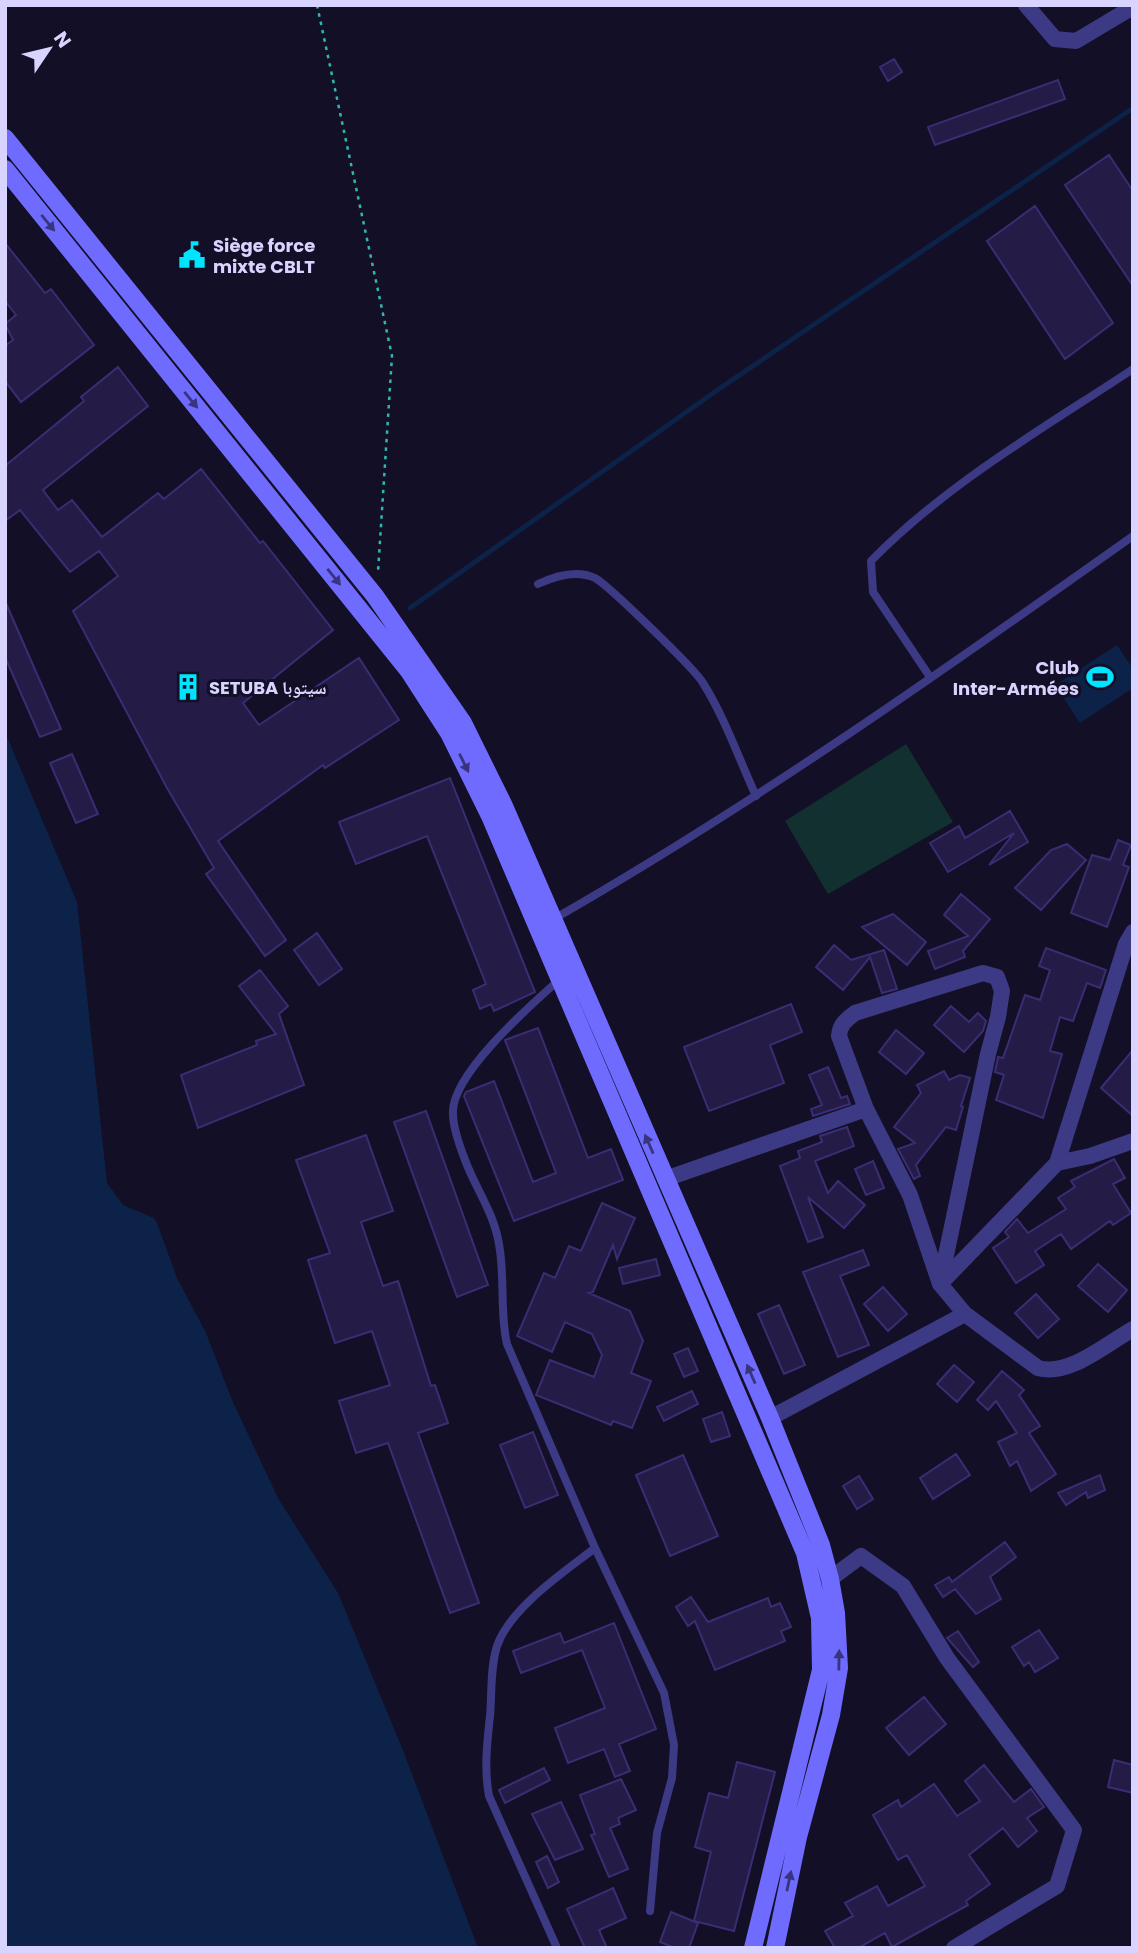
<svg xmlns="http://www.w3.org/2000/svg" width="1138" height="1953" viewBox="0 0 1138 1953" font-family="Poppins,'Noto Naskh Arabic',sans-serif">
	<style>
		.green { fill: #12302f }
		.water { fill: #0c2248 }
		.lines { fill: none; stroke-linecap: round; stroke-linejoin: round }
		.stream { stroke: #0c2248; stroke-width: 5 }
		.building { fill: #241b47; stroke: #3b2d73; stroke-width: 2 }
		.path { stroke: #2fb8b0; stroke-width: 2.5; stroke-dasharray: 3.5 5; stroke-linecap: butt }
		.lane { stroke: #3d3a85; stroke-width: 8 }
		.street { stroke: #3d3a85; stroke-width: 16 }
		.secondary { stroke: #6f6bff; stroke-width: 18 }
		.oneway { fill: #38347d }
		.labels { text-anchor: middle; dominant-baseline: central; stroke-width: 6; stroke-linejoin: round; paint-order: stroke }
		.poi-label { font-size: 18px; font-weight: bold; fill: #d9d4ff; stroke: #130f26; text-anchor: start }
	</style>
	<rect width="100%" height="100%" fill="#130f26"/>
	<path class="green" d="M906,744L953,822L828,894L785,821Z"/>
	<path class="water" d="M1117,645L1133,669V688L1080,723L1055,685Z
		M5,732L77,902L107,1183L123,1205L154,1218L157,1223L177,1278L206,1333L232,1400L278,1498L338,1593L404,1753L478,1948H5Z"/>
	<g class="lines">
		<path class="stream" d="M410,608L716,391L1133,108"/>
	</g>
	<path class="building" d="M894,59L902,72L888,81L880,67Z
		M1058,80L1065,99L935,145L928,127Z
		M1109,155L1133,191V286L1065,185Z
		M1035,206L1113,323L1065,359L987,241Z
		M5,243L45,293L51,289L94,345L21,402L5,381V346L13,340L5,324L16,315L5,301Z
		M118,367L148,406L43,490L58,510L72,500L102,537L158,493L164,499L201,469L260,543L263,541L333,630L243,703L259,725L359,658L399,720L325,768L323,765L218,841L286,940L265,956L206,874L214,868L167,788L73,611L118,576L99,551L70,572L20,510L5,521V466L84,401L81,397Z
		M5,601L61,729L40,737L5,657Z
		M72,754L98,814L76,823L50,763Z
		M450,778L535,992L494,1011L491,1004L480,1009L473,990L486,984L427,836L356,864L339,822Z
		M1010,811L1028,842L989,865L1014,833L948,872L930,843L959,826L965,838Z
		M1118,840L1131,845L1123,865L1129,867L1107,927L1071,913L1092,855L1110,860Z
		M1067,844L1086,860L1041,910L1015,888L1051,850Z
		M961,894L990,919L963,951L965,957L935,969L928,951L968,936L944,915Z
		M893,914L926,942L907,965L862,927Z
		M317,933L342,969L319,985L294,950Z
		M834,945L851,960L884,950L897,989L882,993L870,957L843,990L816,967Z
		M1046,948L1106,970L1100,988L1087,983L1073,1021L1060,1017L1050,1051L1062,1054L1043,1118L996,1100L1004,1075L995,1072L998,1057L1003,1058L1025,995L1040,1000L1050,970L1039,966Z
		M260,970L288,1006L279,1014L304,1085L198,1128L181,1075L257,1045L256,1041L276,1034L239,986Z
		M791,1004L802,1032L770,1045L784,1083L709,1111L684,1047Z
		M951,1006L969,1022L978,1013L986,1021L983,1031L964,1052L934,1025Z
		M538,1028L588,1158L611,1149L623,1180L514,1221L464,1096L466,1092L494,1081L533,1182L556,1173L505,1040Z
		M896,1030L924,1053L906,1074L879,1052Z
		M1133,1050V1116L1101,1088Z
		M828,1067L841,1098L847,1096L850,1104L813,1116L811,1109L822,1105L809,1075Z
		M944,1071L949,1080L960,1075L970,1078L961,1106L963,1107L956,1130L946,1127L916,1165L920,1176L914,1179L898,1149L915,1143L894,1127L921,1093L917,1085Z
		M426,1111L488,1285L457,1297L394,1122Z
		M847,1127L854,1146L815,1161L828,1193L838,1181L865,1205L844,1228L808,1197L823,1237L808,1242L780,1166L800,1158L798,1151L822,1142L820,1136Z
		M366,1135L393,1211L361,1222L383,1286L398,1281L431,1386L435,1385L448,1423L418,1433L479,1603L450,1613L388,1443L356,1453L339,1401L390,1385L372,1331L335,1343L308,1260L330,1253L296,1160Z
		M1114,1159L1125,1178L1113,1184L1131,1213L1113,1225L1110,1221L1071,1249L1061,1234L1035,1251L1044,1265L1016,1283L993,1248L1009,1237L1005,1232L1017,1219L1028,1233L1066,1209L1058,1198L1075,1187L1071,1181Z
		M873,1161L884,1188L866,1195L855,1169Z
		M602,1203L635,1218L617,1259L613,1245L593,1292L589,1293L630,1311L643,1341L631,1373L651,1381L632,1428L613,1421L611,1425L536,1395L550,1360L594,1377L602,1355L592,1334L565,1322L552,1352L517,1336L544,1273L555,1278L569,1246L581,1251Z
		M863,1250L869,1265L840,1276L869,1345L838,1357L803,1272Z
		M656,1259L660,1275L623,1284L619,1268Z
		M1098,1264L1127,1290L1108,1312L1078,1286Z
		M883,1287L907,1314L888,1331L864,1304Z
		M1036,1294L1059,1319L1038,1338L1015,1313Z
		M779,1305L805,1365L784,1374L758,1314Z
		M688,1348L698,1371L684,1377L674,1354Z
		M954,1365L974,1382L957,1402L937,1384Z
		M1002,1371L1024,1390L1019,1395L1040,1426L1029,1433L1056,1474L1031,1491L1017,1461L1010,1466L998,1442L1017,1433L996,1401L988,1410L977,1400Z
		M692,1391L698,1404L664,1421L657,1407Z
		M722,1412L730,1436L711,1442L703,1419Z
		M533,1432L558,1495L525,1508L500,1445Z
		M956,1454L970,1475L933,1499L920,1478Z
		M683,1455L718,1536L670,1556L636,1475Z
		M1100,1475L1105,1490L1088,1498L1086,1492L1066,1505L1058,1493Z
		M859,1476L873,1499L857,1509L843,1486Z
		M1005,1542L1016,1557L990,1577L1001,1599L976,1614L955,1589L943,1597L935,1585L949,1577L952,1582Z
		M691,1597L708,1622L768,1598L771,1607L780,1603L791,1627L781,1631L785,1641L715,1670L695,1621L688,1626L676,1607Z
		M614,1623L656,1729L619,1744L630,1771L615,1777L604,1749L568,1763L555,1728L605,1708L582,1650L521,1673L513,1651L560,1633L564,1643Z
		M1039,1630L1058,1658L1035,1672L1029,1662L1024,1666L1012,1647Z
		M958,1631L979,1662L973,1667L947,1638Z
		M924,1697L946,1724L909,1755L886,1728Z
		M1114,1760L1133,1765V1793L1108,1787Z
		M737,1762L775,1772L734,1931L694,1921L711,1852L695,1847L709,1793L728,1798Z
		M984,1765L1014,1802L1031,1789L1044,1807L1027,1818L1037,1831L1018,1847L1003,1828L969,1855L990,1884L966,1901L968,1905L892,1947L885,1933L858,1948H835L825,1931L853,1916L845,1903L877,1886L888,1906L925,1886L907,1855L898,1860L873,1815L898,1800L901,1807L934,1784L957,1816L980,1801L965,1781Z
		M544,1768L550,1780L505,1803L499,1790Z
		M621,1779L636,1810L618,1818L620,1824L610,1828L628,1869L609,1877L591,1835L595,1834L580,1795Z
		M561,1802L583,1849L555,1860L532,1814Z
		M547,1856L559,1882L548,1888L536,1862Z
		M613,1888L626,1918L599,1930L607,1948H585L567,1909Z
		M671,1912L698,1923L689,1948H675L660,1942Z"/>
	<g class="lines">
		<path class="path" d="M317,5L392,356L378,572"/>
		<path class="lane" d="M538,584C555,576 576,569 595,578C608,585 695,669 703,683C725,718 739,759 756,796
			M930,677L873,592L871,561C946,484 1044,428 1133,369
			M552,920C753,805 944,670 1133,536
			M560,979C532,1004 450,1075 453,1114C453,1128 460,1147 465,1160C475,1187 492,1210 498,1239C506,1274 499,1310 507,1344L595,1548L664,1693L674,1745L672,1778L657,1833L650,1911
			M557,1948L489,1796C484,1769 487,1743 490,1716C492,1694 490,1668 497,1646C510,1608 564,1572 595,1548"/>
		<path class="street" d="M1026,5L1055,39L1076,41L1133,7
			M866,1109L839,1036C840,1024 846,1020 855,1013L983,973L997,977L1002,991L998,1017L988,1054L940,1284
			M1057,1163L1090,1156L1133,1141
			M665,1179L866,1109L910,1195L940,1284
			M965,1314L1038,1368C1069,1377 1106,1344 1133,1329
			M770,1418L965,1314L940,1284L1057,1163L1126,944L1133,932
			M830,1579L861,1556L903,1586L947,1658L1074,1830L1057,1886L954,1948"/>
		<path class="secondary" d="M5,138L375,596L463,723L504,806L770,1418L821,1545L830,1579L836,1613L839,1668L831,1715L798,1837L775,1948
			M5,169L409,671L449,733L490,816L805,1553L820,1618L821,1670L753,1948"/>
	</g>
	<defs><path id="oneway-solid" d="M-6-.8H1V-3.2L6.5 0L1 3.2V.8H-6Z" transform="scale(1.75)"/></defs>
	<g class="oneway">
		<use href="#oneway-solid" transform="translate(48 223) rotate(51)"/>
		<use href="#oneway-solid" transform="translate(191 400) rotate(51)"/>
		<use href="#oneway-solid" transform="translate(334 577) rotate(51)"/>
		<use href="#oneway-solid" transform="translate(464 763) rotate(64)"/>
		<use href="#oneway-solid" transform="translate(649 1144) rotate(-114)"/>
		<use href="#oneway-solid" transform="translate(751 1374) rotate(-114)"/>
		<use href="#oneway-solid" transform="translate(839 1660) rotate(-89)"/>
		<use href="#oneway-solid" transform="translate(789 1881) rotate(-78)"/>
	</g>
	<defs>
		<symbol id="civic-bare" viewBox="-9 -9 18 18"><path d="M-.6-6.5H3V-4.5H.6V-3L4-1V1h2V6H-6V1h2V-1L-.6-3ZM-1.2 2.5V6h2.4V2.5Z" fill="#00e5ff" stroke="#130f26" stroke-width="2.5" paint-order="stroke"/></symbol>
		<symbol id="stadium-bare" viewBox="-9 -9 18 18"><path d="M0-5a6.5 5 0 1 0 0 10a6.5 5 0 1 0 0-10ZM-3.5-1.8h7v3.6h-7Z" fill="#00e5ff" stroke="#130f26" stroke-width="2.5" paint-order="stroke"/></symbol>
		<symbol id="building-bare" viewBox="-9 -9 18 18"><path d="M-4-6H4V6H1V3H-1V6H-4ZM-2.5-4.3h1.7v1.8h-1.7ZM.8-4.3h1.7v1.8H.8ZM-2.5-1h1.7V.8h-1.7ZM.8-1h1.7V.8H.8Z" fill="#00e5ff" stroke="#130f26" stroke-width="2.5" paint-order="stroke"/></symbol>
	</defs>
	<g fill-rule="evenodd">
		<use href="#civic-bare" x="173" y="236" width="38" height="38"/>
		<use href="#stadium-bare" x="1081" y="658" width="38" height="38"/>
		<use href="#building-bare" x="169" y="668" width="38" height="38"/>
	</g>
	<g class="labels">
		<g class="poi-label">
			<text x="213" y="245">Siège force<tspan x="213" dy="21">mixte CBLT</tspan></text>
			<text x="1079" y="667" text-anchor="end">Club<tspan x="1079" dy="21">Inter-Armées</tspan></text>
			<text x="209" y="687">SETUBA سيتوبا</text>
		</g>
	</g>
	<rect width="1138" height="1953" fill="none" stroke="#d9d4ff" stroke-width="14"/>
	<g transform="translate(49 49) rotate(55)" stroke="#130f26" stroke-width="5" paint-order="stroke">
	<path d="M0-5L12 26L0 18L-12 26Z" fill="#d9d4ff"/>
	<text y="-10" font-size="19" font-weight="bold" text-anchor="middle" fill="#d9d4ff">N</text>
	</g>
</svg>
